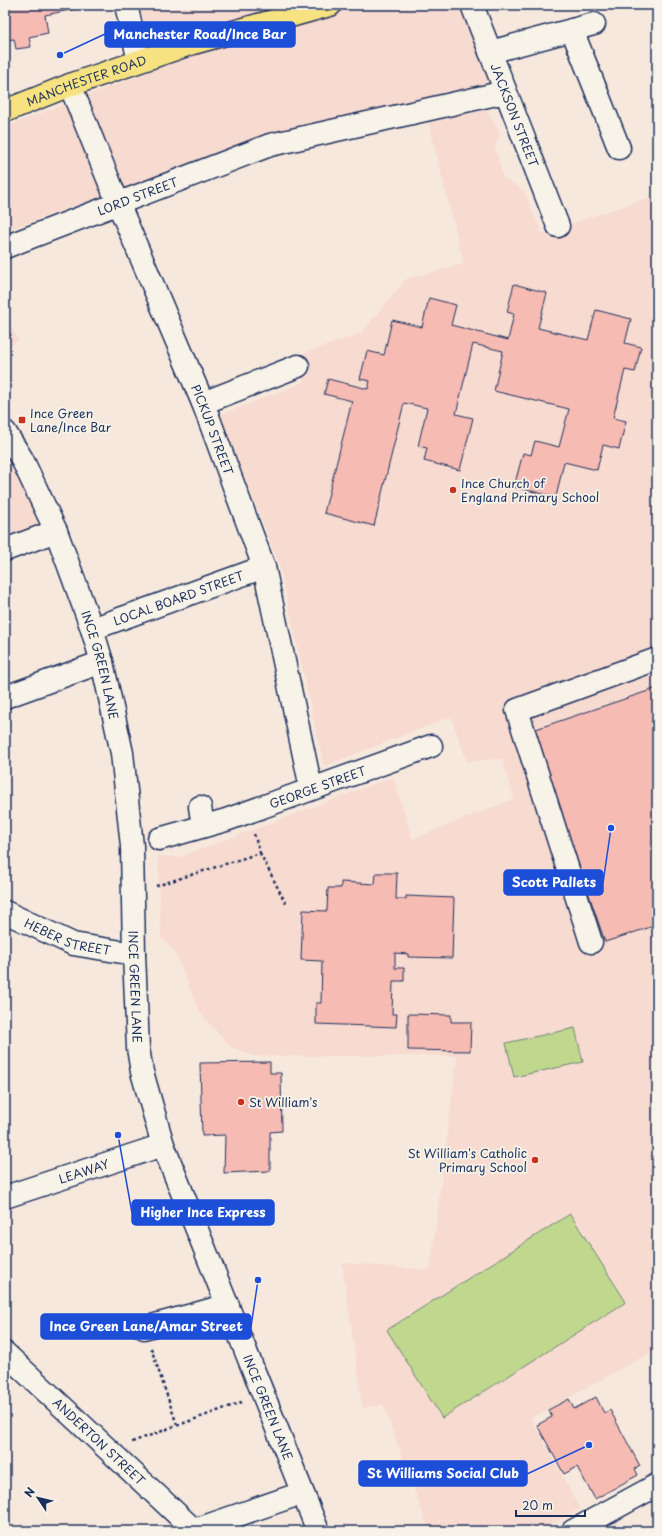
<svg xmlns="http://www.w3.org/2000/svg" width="662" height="1536" viewBox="0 0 662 1536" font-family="'Playpen Sans',sans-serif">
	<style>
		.built { fill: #f7dad0 }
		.green { fill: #c0d88e; stroke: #6e8476 }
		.building { fill: #f6bbb3; stroke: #1b2f5e }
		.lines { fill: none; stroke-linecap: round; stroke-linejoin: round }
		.minor-casing { stroke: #1b2f5e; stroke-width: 25 }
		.highway-casing { stroke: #1b2f5e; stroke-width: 25 }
		.path { stroke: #1b2f5e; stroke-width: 2.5; stroke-dasharray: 3 3; stroke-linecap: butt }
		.minor { stroke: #f7f3e8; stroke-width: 22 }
		.highway { stroke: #f7e281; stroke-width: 22 }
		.poi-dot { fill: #c8321e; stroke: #f7f3e8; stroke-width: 1.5 }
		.labels { text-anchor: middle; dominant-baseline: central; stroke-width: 3.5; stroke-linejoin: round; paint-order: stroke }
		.street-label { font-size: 12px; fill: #1b2f5e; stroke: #f7f3e8 }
		.poi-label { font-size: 12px; fill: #1b2f5e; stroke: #f7f3e8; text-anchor: start }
		.leader { fill: none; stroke: #1d4ed8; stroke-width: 1.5 }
		.callout-dot { fill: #1d4ed8; stroke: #f7f3e8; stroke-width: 1.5 }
		.callout { fill: #1d4ed8; stroke: #1d4ed8; stroke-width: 1.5 }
		.callout-label { font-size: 13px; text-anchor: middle; font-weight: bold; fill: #fff }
	</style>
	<rect width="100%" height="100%" fill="#f7e8dd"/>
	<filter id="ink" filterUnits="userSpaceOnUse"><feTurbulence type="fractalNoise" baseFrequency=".025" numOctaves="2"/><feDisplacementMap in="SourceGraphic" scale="8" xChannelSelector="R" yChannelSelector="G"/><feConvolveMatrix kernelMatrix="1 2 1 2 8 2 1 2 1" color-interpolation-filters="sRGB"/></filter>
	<g filter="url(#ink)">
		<path class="built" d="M135,5H464L497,89L260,140L5,231V127L151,71Z
			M485,107L500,133L495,147L503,178L524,191L542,233L657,195V1349L531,1418L580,1509L539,1531H429L383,1404L363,1408L342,1263L430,1270L457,1056H253L229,1046L199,1011L174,950L161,938L158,856L180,857L393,777L413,839L514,799L502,759L467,761L451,717L324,766L279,564L220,415L304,382L294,357L361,333L406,279L464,264L427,117Z
			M5,315L18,340L5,350Z
			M5,455L45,525L5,540Z"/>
		<path class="green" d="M575,1028L583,1062L514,1077L506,1043Z
			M570,1214L626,1302L442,1418L387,1330Z"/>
		<path class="building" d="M5,5H95L45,15L48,33L29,37L31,47L16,49L14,39L5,40Z
			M514,284L547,293L538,328L588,340L596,310L631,319L625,343L641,347L635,372L625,370L613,418L626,421L619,449L603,445L597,470L564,462L556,497L514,487L523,453L531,455L535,441L559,447L569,409L494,391L503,351L473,344L456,414L473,418L460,470L424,461L427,448L418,446L427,408L404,403L374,526L324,513L352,401L324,394L328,379L368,389L370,381L360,379L367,351L384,355L392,320L422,327L429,298L456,305L451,325L508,340L514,314L507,312Z
			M5,327L11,335L5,339Z
			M657,688V925L605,942L533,730Z
			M376,873H397L396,899H406V896L454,898L452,958L408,957V954L395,953V968H404V981H393L392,1014H397L396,1027L316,1024V1003H321L322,961L301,960L303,910L327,911L328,888H341V882L375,884Z
			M408,1014L451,1015V1022H471L470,1051L408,1050Z
			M270,1062V1073H281L282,1131L270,1132V1171L224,1173L225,1135L202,1136L200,1063Z
			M596,1397L604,1413L610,1410L640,1466L635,1469L638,1475L595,1499L577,1467L564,1474L537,1425L552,1417L548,1410L569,1399L574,1409Z"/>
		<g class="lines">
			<defs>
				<g id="minor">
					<path d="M126,5L139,61"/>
					<path id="s1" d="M472,5L558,226"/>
					<path d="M572,30L619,148"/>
					<path d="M490,52L594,24"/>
					<path id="s2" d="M70,85L118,203L203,403L264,567L311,788"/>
					<path id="s3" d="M5,247L270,145L505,92"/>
					<path d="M203,403L298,366"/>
					<path id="s4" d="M5,432L22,459L56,531L92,629L102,662L122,753L132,846L134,954L138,1048L142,1072L163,1145L318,1531"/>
					<path d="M5,550L56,531"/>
					<path id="s5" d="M92,629L264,567"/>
					<path d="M5,697L102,662"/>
					<path d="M200,807L203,826"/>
					<path id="s6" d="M159,839L226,820L431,746"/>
					<path id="s7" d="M5,912L73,944L134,954"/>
					<path d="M591,942L517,710L657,659"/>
					<path id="s8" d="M5,1197L163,1145"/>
					<path d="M144,1328L228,1305"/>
					<path id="s9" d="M5,1353L194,1530"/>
					<path d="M192,1531L302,1493"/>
					<path d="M573,1531L657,1485"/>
				</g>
				<g id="highway">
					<path id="s10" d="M5,111L70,85L190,44L330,5"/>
				</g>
			</defs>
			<use href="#minor" class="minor-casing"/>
			<use href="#highway" class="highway-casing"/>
			<path class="path" d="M260,853L286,904
				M156,886L260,853L254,834
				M151,1348L177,1425
				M132,1442L242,1402"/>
			<use href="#minor" class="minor"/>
			<use href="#highway" class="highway"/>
		</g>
	</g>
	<g class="poi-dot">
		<rect x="18" y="416" width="8" height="8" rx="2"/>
		<circle cx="453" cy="490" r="4"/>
		<circle cx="241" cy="1102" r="4"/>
		<circle cx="535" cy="1160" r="4"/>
	</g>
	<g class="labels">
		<g class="street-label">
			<text stroke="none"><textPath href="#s10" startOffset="87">MANCHESTER ROAD</textPath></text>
			<text stroke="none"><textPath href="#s1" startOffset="118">JACKSON STREET</textPath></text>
			<text stroke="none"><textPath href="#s3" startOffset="142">LORD STREET</textPath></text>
			<text stroke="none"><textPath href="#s2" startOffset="373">PICKUP STREET</textPath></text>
			<text stroke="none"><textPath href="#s5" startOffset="92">LOCAL BOARD STREET</textPath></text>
			<text stroke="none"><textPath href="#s4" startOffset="253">INCE GREEN LANE</textPath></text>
			<text stroke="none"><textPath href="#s6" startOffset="167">GEORGE STREET</textPath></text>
			<text stroke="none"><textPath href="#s7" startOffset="68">HEBER STREET</textPath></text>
			<text stroke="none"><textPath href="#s4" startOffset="578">INCE GREEN LANE</textPath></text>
			<text stroke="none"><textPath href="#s8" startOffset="83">LEAWAY</textPath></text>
			<text stroke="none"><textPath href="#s4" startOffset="1022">INCE GREEN LANE</textPath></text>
			<text stroke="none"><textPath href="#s9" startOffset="129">ANDERTON STREET</textPath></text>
		</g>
		<g class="poi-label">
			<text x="30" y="413">Ince Green<tspan x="30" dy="14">Lane/Ince Bar</tspan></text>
			<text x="461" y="483">Ince Church of<tspan x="461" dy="14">England Primary School</tspan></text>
			<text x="249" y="1102">St William's</text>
			<text x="527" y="1153" text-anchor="end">St William's Catholic<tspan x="527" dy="14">Primary School</tspan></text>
		</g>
	</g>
	<path class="leader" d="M60 55L105 34M611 828L603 883M118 1135L132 1213M258 1280L251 1327M589 1445L527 1474"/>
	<g class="callout-dot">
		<circle cx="60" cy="55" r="4"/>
		<circle cx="611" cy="828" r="4"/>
		<circle cx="118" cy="1135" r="4"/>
		<circle cx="258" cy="1280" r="4"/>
		<circle cx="589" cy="1445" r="4"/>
	</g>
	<g class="callout">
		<rect x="105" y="22" width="190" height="25" rx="4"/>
		<rect x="504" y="870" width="99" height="25" rx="4"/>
		<rect x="132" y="1200" width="142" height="25" rx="4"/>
		<rect x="41" y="1314" width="210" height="25" rx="4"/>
		<rect x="359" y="1461" width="168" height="25" rx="4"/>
	</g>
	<g class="callout-label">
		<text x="200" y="39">Manchester Road/Ince Bar</text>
		<text x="554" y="887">Scott Pallets</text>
		<text x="203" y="1217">Higher Ince Express</text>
		<text x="146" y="1331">Ince Green Lane/Amar Street</text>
		<text x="443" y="1478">St Williams Social Club</text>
	</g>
	<rect width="662" height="1536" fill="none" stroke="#f7f3e8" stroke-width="20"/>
	<rect x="10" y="10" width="642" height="1516" fill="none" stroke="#1b2f5e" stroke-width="1.5" filter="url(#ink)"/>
	<g transform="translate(38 1498) rotate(305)" stroke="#f7f3e8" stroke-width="3" paint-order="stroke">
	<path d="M0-3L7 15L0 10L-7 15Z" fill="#1b2f5e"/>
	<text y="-6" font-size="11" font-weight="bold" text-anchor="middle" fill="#1b2f5e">N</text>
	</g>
	<path d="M516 1510v6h69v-6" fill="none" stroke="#1b2f5e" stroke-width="2"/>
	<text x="522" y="1510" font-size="12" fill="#1b2f5e" stroke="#f7f3e8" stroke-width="3" paint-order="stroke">20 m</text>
</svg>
